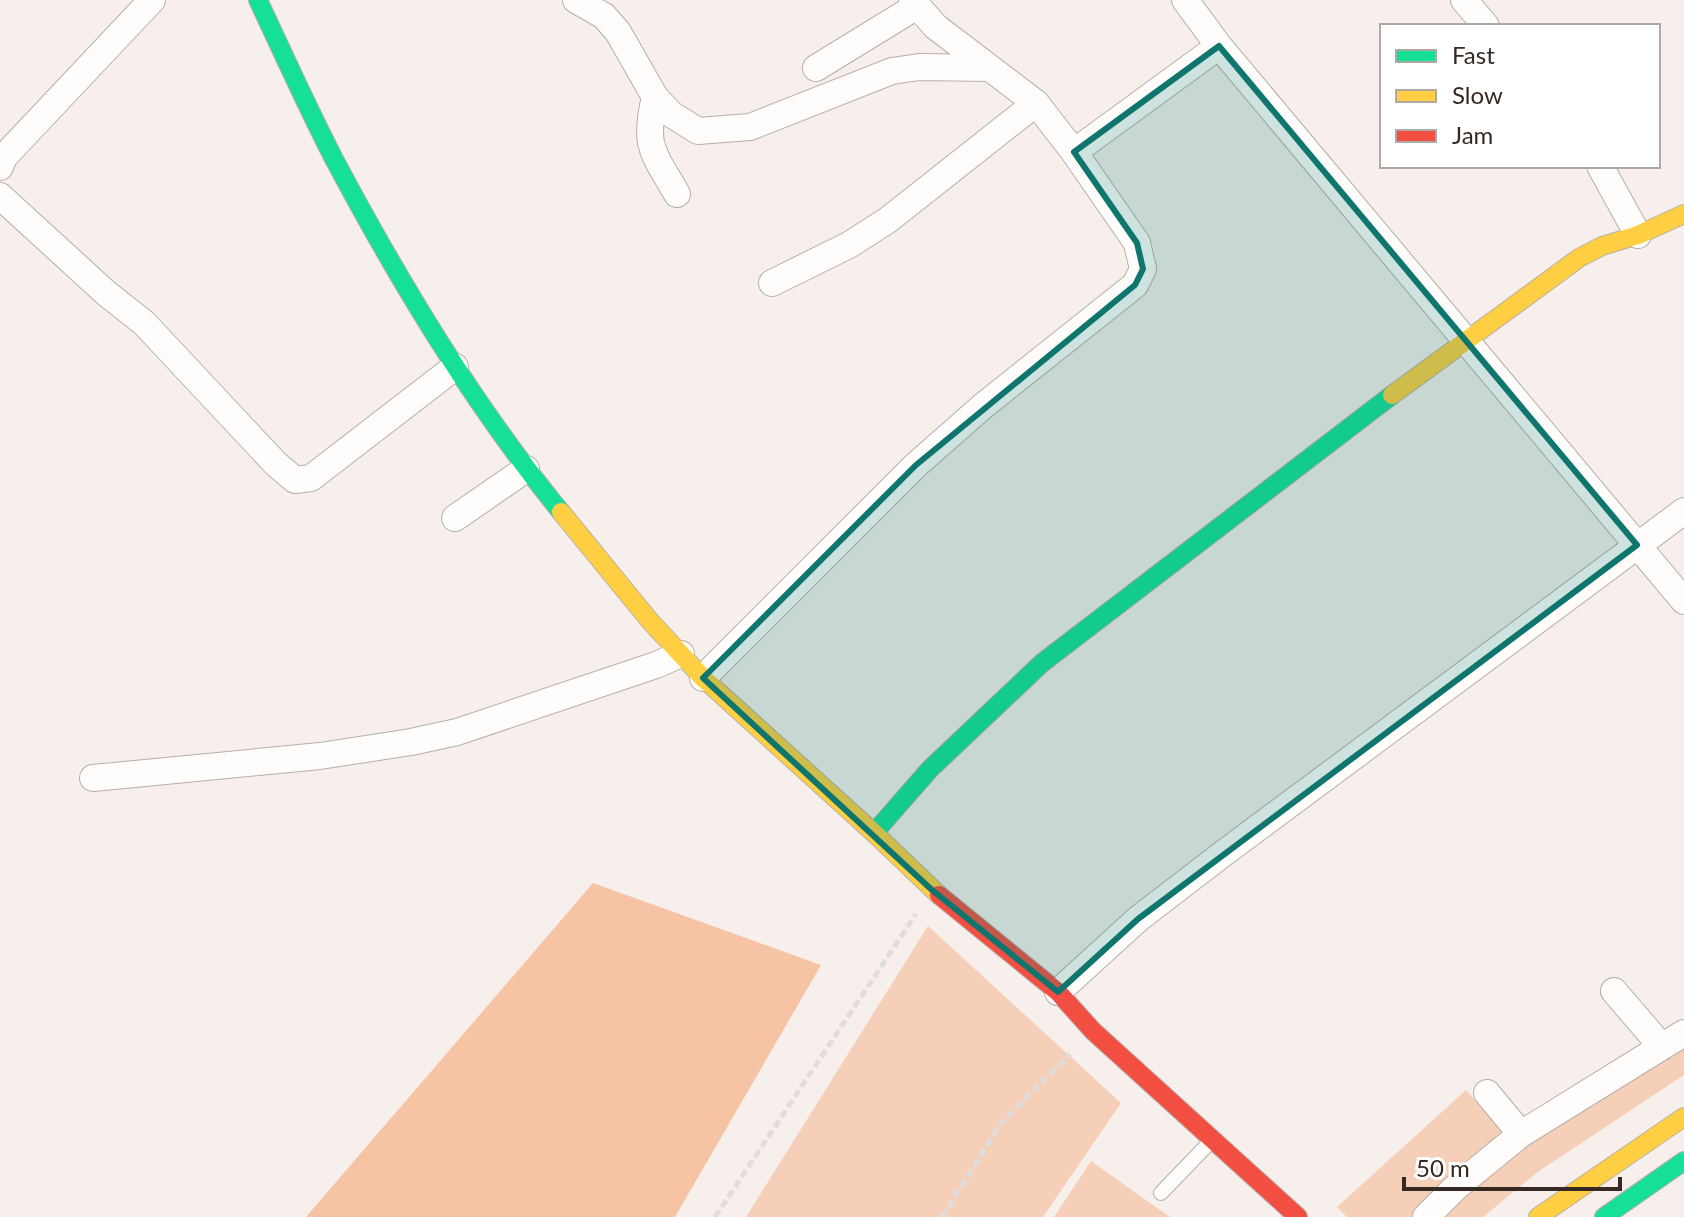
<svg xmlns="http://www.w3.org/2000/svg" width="1684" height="1217" viewBox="0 0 1684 1217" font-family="Lato,sans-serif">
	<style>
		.green { fill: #f6cfb8 }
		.forest { fill: #f6c3a4 }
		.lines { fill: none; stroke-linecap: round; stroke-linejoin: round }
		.lane-casing { stroke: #b8aea8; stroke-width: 16 }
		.street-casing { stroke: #b8aea8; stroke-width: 28 }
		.fast-casing { stroke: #b8aea8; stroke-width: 20 }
		.slow-casing { stroke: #b8aea8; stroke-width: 20 }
		.jam-casing { stroke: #b8aea8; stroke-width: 20 }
		.path { stroke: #e0dddc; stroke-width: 5; stroke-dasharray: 8 4; stroke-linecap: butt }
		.lane { stroke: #fefdfc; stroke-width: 14 }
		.street { stroke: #fefdfc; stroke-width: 26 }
		.fast { stroke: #16e098; stroke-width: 18 }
		.slow { stroke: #ffcf43; stroke-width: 18 }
		.jam { stroke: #f24e42; stroke-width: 18 }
		.marked { fill: #0f766e; fill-opacity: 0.2; stroke: #0f766e; stroke-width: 6; stroke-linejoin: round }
	</style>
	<rect width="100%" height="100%" fill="#f7efeb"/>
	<path class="green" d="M928,926L1121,1103L1043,1217H746Z
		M1684,1045V1075L1539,1171L1483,1217H1441L1515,1150Z
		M1466,1090L1505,1134L1411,1217H1347L1337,1207Z
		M1091,1161L1170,1217H1054Z"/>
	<path class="forest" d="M593,883L821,965L675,1217H306Z"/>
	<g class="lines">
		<defs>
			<path id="lane" d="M1161,1193L1213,1139"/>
			<path id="street" d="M576,0L604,16L618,32L655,97L671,114L698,131L750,127L892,71L919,67L990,68
				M1185,0L1219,46L1684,601
				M1464,0L1486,26
				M816,68L917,6
				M655,97C643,147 653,152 677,194
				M1074,152L1219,46
				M1600,166L1638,235
				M0,167L4,157L152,0
				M0,196L106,293L144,323L276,464L295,480L311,478L455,367
				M772,283L849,245L888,220L1036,103
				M455,518L526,469
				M703,678L916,465L983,406L1135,285L1143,269L1137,243L1074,152L1036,103L936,27L912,0
				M93,778L320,756L411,742L457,732L656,665L681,654
				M1614,991L1662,1047
				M1058,992L1138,919L1224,853L1684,511
				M1487,1093L1521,1134
				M1426,1217L1455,1188L1521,1134L1684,1033"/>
			<path id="fast" d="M258,0C283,53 307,107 334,159C400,283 473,404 561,512
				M874,833L930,769L1042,663L1392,395
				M1604,1217L1684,1161"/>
			<path id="slow" d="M1392,395L1579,258L1602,246L1638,235L1684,214
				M561,512L650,621L703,678L874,833L939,895
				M1538,1217L1684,1117"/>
			<path id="jam" d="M939,895L1058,992L1093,1031L1298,1217"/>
		</defs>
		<use href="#lane" class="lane-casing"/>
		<use href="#street" class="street-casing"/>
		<use href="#fast" class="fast-casing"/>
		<use href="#slow" class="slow-casing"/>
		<use href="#jam" class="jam-casing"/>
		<path class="path" d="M715,1217L916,914
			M942,1217L1001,1123L1070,1054"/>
		<use href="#lane" class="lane"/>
		<use href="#street" class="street"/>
		<use href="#fast" class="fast"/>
		<use href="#slow" class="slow"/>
		<use href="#jam" class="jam"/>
	</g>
	<path class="marked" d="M1219,46L1637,545L1138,919L1058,992L932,890L703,678L916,465L1135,285L1143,269L1137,243L1074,152Z"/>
	<rect x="1380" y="24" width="280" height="144" fill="#ffffff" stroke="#afa9a6" stroke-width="2"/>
	<rect x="1396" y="50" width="40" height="12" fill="#16e098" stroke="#afa9a6" stroke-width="2"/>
	<text x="1452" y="64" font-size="24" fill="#362921">Fast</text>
	<rect x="1396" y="90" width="40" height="12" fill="#ffcf43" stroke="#afa9a6" stroke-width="2"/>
	<text x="1452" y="104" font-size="24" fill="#362921">Slow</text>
	<rect x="1396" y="130" width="40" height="12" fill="#f24e42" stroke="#afa9a6" stroke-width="2"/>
	<text x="1452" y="144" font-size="24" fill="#362921">Jam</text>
	<path d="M1404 1177v12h216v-12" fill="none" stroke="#362921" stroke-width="4"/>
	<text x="1416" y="1177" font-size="24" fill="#362921" stroke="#ffffff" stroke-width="6" paint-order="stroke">50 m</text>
</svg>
